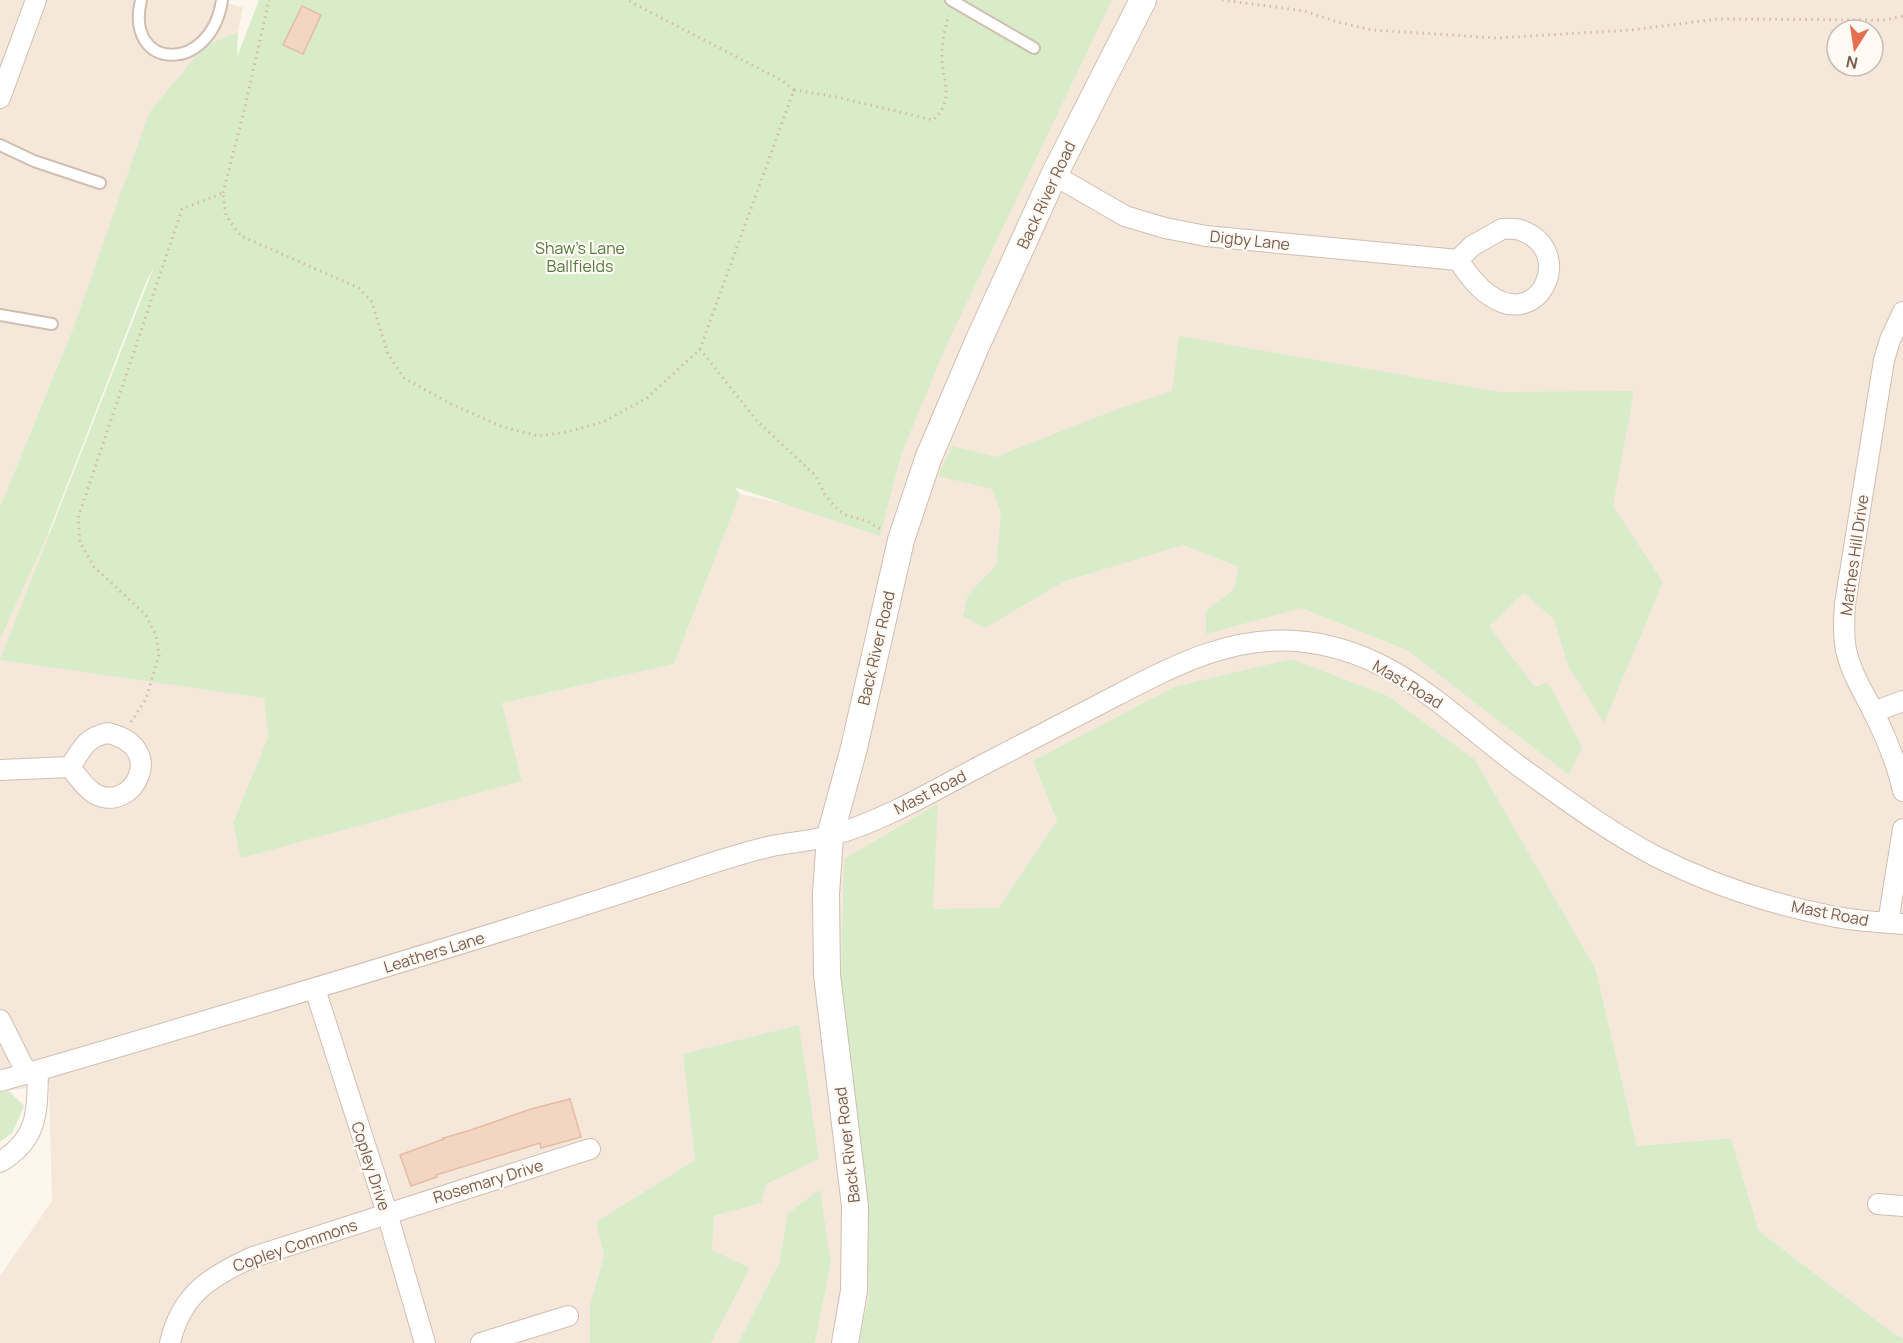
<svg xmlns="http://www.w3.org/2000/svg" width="1903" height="1343" viewBox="0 0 1903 1343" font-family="Manrope,sans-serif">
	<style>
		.residential { fill: #f5e8da; fill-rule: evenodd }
		.green { fill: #d8ecc9 }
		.building { fill: #f3d5c3; stroke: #e6bba3; stroke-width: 1.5 }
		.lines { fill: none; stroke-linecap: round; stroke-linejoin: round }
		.service-casing { stroke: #d1beb0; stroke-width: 14 }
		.minor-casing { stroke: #d1beb0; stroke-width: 22 }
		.tertiary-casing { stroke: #d1beb0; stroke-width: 28 }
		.path { stroke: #d9b8a5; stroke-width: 3; stroke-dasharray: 1.5 4.5; stroke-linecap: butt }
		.service { stroke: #fff; stroke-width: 10 }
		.minor { stroke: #fff; stroke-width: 20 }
		.tertiary { stroke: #fff; stroke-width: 26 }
		.labels { text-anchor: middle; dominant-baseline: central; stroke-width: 4.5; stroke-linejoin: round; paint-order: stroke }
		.street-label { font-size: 16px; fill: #7a5c4d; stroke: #fffaf3 }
		.park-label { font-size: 16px; fill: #537a41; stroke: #fffaf3 }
	</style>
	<rect width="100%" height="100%" fill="#fdf6ec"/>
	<path class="residential" d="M0,0H211L243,7L238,32L203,46L73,329L0,507Z
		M1085,0H1903V1338L1897,1336L1759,1231L1731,1138L1637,1146L1596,970L1033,761L1057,821L998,908L933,910L937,805L865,1179L869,1297L858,1343H815L831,1263L820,1189L788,1213L779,1263L738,1343H711L750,1268L711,1250L714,1216L761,1203L684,1054L695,1160L596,1222L604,1255L590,1305V1343H0V1276L52,1201L49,1085L0,1092V640L48,534L258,635L268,737L233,823L521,781L502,703L674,664L740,494L824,513ZM1837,30H1873V66H1837Z"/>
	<path class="green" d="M259,0H1112L947,344L902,452L880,536L734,487L740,494L674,664L502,703L522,781L241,858L233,823L268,737L264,698L0,660L154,267L146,282L48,534L0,640V507L73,329L149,113L204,46L238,32L237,57Z
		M1179,336L1500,392L1634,391L1613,506L1663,582L1604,723L1568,666L1554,619L1524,593L1489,626L1535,687L1548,682L1582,747L1569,775L1407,650L1301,608L1206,634V611L1234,589L1239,567L1183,545L1065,581L985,628L963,616L968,595L996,565L1001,512L992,489L938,476L952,446L996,457L1115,410L1172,391Z
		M1291,659L1388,696L1475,760L1596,970L1637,1146L1731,1138L1759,1231L1897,1336L1903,1338V1343H858L869,1297L865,1179L841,983L844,859L938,804L933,909L998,908L1057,821L1033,761L1174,687Z
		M799,1025L819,1159L766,1184L761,1203L714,1216L712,1250L750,1268L711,1343H590V1305L604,1255L596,1222L695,1160L683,1054Z
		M9,1091L24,1106L13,1132L0,1142V1092Z
		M820,1189L831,1263L815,1343H738L779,1263L788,1213Z"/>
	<path class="building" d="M302,6L321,15L303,54L283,45Z
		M570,1099L581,1137L541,1148L540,1143L436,1175L437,1177L411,1186L400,1155L444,1139L443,1138L471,1130L531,1109Z"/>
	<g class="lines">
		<defs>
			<path id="service" d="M141,0C124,71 211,75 222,0
				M951,0L1034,48
				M0,145L34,161L100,183
				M0,315L52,324"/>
			<path id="minor" d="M0,98L36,0
				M1054,175L1125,216L1165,228L1206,236L1458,260
				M1502,229C1508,229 1515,228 1520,230C1577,249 1541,332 1489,295C1476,286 1467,273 1458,260L1472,246Z
				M1903,312L1890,340L1884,360L1845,604C1844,620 1843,635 1846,650C1851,672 1862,690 1872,709C1885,735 1897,763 1903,791
				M1873,712L1903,701
				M108,733C169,747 133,814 95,794C85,788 77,776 70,767C82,749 86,737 108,733Z
				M0,770L70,767
				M1888,923L1903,829
				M315,989L387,1213L425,1343
				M0,1020L27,1074
				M0,1081C76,1060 152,1037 228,1014C380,969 532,923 682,873C712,863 741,853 772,846C792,842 813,841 833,835C882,821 928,794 973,770C1016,748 1059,725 1102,703C1166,670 1231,632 1306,642C1403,654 1459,725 1534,777C1573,805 1613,834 1655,856C1710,884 1771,904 1831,916C1854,921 1879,922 1903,924
				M0,1162C39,1139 37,1111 38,1071
				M1878,1204L1903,1206
				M170,1343C181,1294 211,1276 253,1257L590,1149
				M481,1343L568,1316"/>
			<path id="tertiary" d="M845,1343L854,1291L855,1206L827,975L826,894L830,836L854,748L901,540L928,459L977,344L1054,175L1143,0"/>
		</defs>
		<use href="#service" class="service-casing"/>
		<use href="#minor" class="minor-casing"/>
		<use href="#tertiary" class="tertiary-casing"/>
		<path class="path" d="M1222,0L1305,11L1337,22L1373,30L1497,38L1631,30L1718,19L1885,20L1903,16
			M794,90L837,97L933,120C955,100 943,83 942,58C941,44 945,29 949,15
			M223,193L244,111L269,0
			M700,349L757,421L816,476L825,495L838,510L846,515L867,521L882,530
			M131,722L146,699L159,655L156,635L145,614L94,567L80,542L78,518L182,209L223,193L226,216L241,236L359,288L372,302L388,354L404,378L449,403L503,427L539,436L567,432L603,422L647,398L700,349L794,90L783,81L627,0"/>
		<use href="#service" class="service"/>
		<use href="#minor" class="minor"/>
		<use href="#tertiary" class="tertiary"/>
	</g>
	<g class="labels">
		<g class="street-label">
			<text transform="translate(1046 195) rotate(-65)">Back River Road</text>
			<text transform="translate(1250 240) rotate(6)">Digby Lane</text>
			<text transform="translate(1854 555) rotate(-82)">Mathes Hill Drive</text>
			<text transform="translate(876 648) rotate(-77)">Back River Road</text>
			<text transform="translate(1408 684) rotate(31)">Mast Road</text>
			<text transform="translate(930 792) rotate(-27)">Mast Road</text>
			<text transform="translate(1830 913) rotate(11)">Mast Road</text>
			<text transform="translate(434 952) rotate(-17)">Leathers Lane</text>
			<text transform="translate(847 1145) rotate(-97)">Back River Road</text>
			<text transform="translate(371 1166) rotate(72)">Copley Drive</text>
			<text transform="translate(488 1181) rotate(-17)">Rosemary Drive</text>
			<text transform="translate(295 1245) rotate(-19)">Copley Commons</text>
		</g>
		<g class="park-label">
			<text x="580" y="248">Shaw’s Lane<tspan x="580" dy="18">Ballfields</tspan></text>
		</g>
	</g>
	<g transform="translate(1855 48) rotate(192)"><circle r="28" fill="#fffaf3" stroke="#cabbb1" stroke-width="1.5"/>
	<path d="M0-4.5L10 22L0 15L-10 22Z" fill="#e76f51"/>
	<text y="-9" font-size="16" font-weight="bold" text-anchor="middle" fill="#7a5c4d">N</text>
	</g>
</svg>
